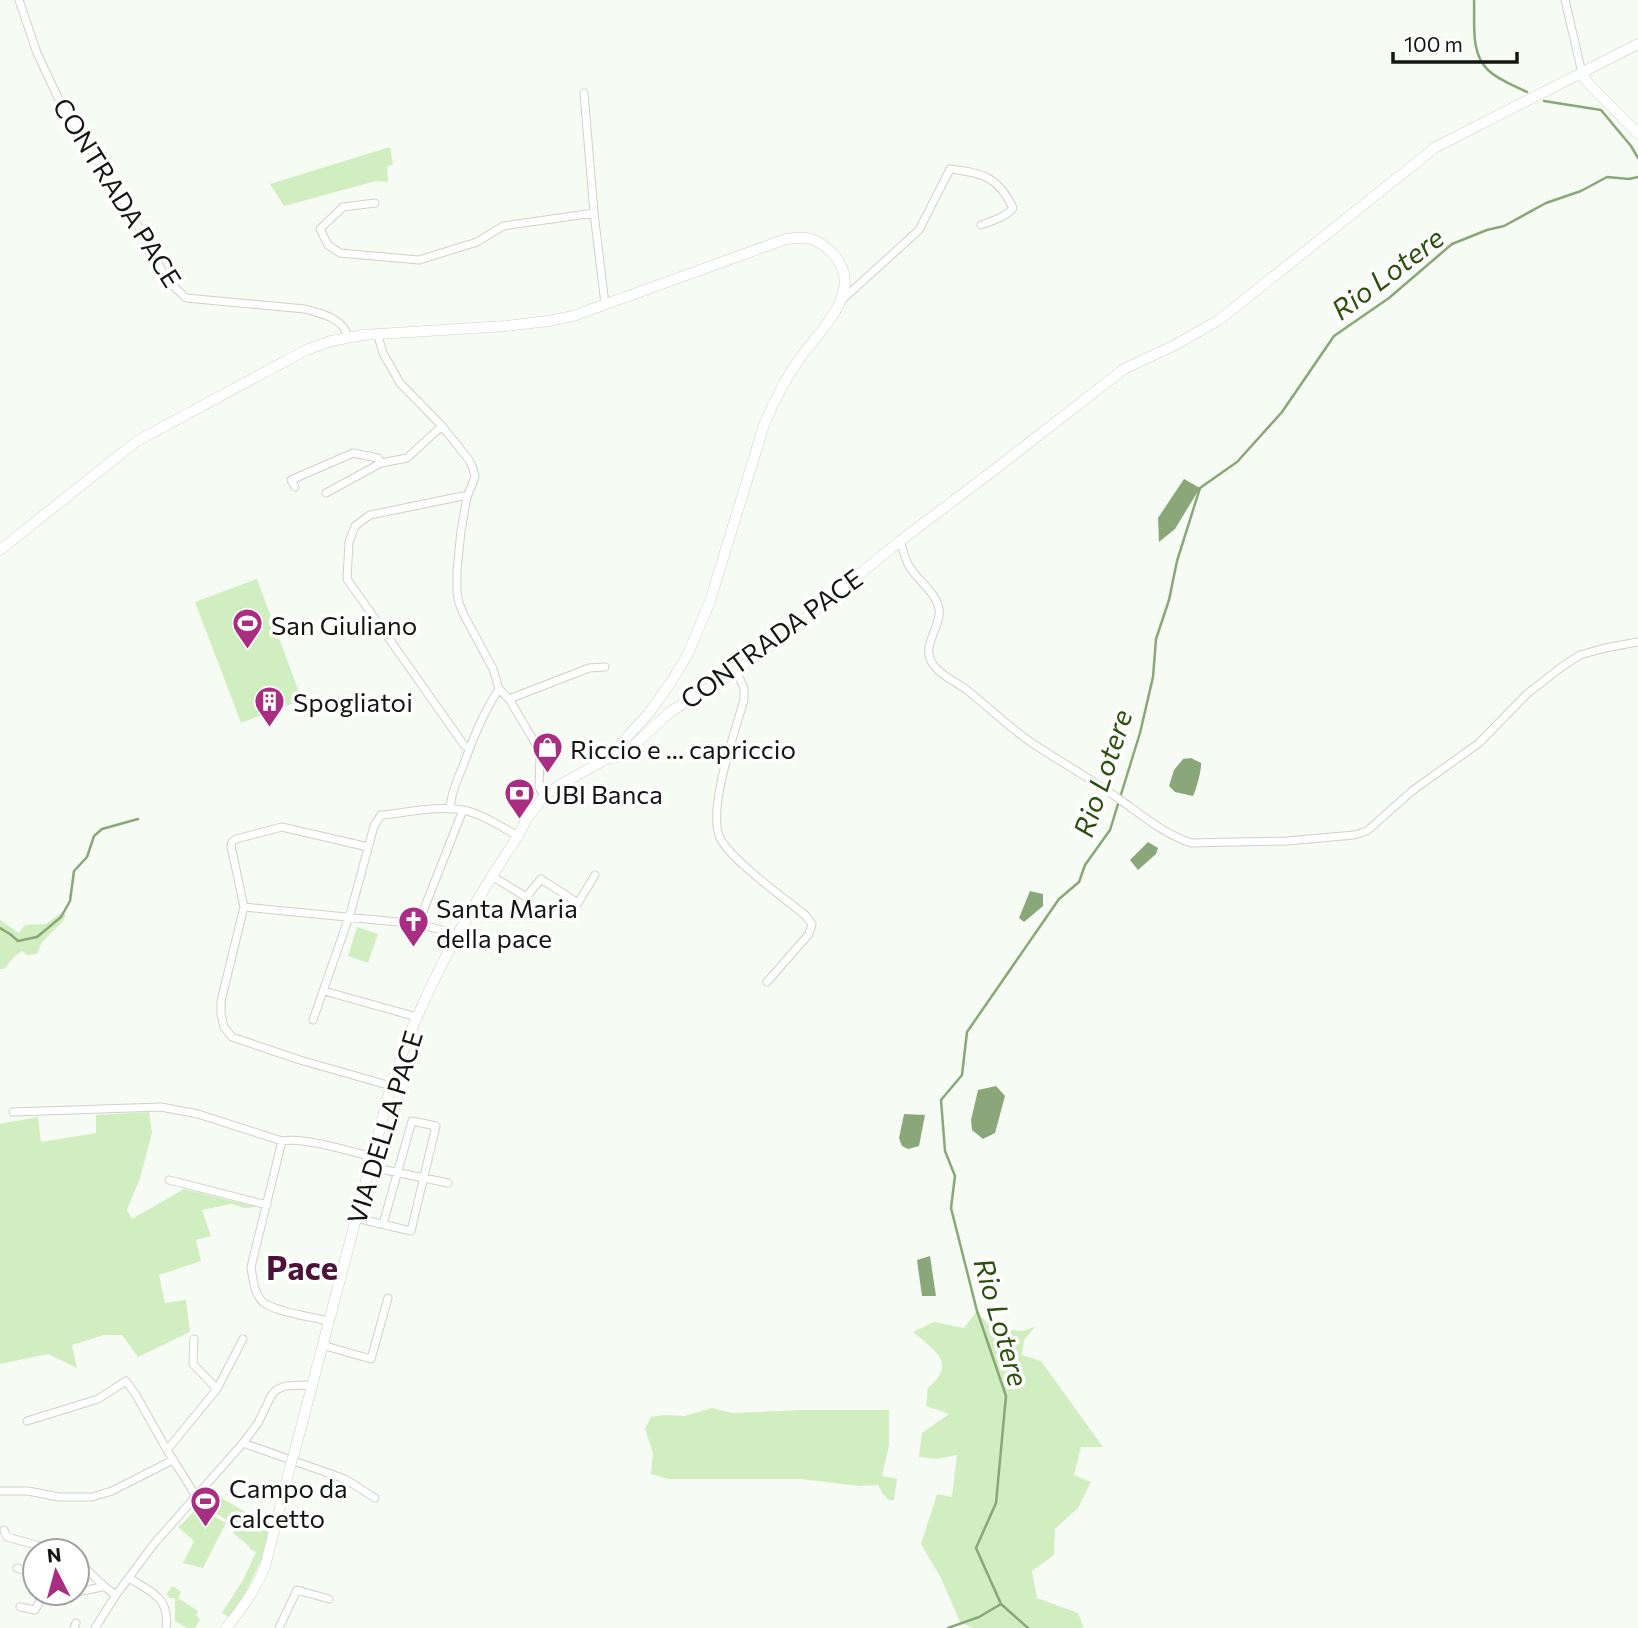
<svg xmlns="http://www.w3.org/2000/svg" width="1638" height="1628" viewBox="0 0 1638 1628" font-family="Commissioner,sans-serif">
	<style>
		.green { fill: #d1eec1 }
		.water { fill: #8aa779 }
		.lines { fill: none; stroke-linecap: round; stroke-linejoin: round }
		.stream { stroke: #8aa779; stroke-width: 2.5 }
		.street-casing { stroke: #cdd2ca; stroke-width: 9 }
		.secondary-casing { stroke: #cdd2ca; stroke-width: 11 }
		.street { stroke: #fff; stroke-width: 7 }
		.secondary { stroke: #fff; stroke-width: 10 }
		.secondary-bridge-casing { stroke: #cdd2ca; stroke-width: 11; stroke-linecap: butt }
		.secondary-bridge { stroke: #fff; stroke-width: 10 }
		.labels { text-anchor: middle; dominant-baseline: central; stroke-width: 7; stroke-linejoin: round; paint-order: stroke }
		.street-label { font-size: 26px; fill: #141613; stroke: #fff }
		.poi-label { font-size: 26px; fill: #141613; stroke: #fff; text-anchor: start }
		.water-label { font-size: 28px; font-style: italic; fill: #2c500d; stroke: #fff }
		.district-label { font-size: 33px; font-weight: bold; fill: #4d1239; stroke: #fff }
	</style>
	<rect width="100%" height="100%" fill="#f6fbf3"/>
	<path class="green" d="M390,147L393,164L387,167L388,182L376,181L284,206L270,184Z
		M257,579L302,700L241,723L195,602Z
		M62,912L66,915L62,922L42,942L37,954L28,955L22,951C13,956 11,962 4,969H0V920L19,933L25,925L46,924Z
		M357,927L378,934L368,963L348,956Z
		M149,1112L152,1133L140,1178L127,1210L132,1219L184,1189L256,1207L245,1208L231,1204L202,1210L211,1236L196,1240L201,1261L159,1275L165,1303L186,1300L190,1332L138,1357L122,1335H104L72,1345L77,1368L48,1354L0,1364V1124L38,1117L41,1142L96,1133V1115Z
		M977,1311L991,1328L1022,1331L1035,1327L1024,1340L1022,1355L1041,1361L1103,1447H1081L1074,1475L1091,1482L1078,1508L1055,1529L1054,1555L1032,1571L1037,1598L1078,1613L1084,1628H972L960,1622L941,1578L921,1544L937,1494L952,1497L957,1455L936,1459L919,1457L922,1433L949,1414L926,1406L928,1388C958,1363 934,1350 913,1332L934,1322L964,1328Z
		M712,1408L732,1413L802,1410H889V1445L882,1476L897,1479L894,1500H889L883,1494L878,1485L859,1486L802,1479H668L651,1474L653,1453L645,1429L651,1417L664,1415L685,1416Z
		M211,1492L244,1511L235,1525L202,1505Z
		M198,1507L226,1523L203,1568L183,1563L194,1541L178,1527L182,1524Z
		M244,1515L271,1527L264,1555L232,1619L222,1613L243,1580L256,1552L250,1549L249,1546L233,1533Z
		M173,1586L181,1592L178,1598L198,1611L196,1616L200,1619L195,1628H187L175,1621V1598H170L166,1594Z"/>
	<path class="water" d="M1184,479L1200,488L1175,529L1159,542L1158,518Z
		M1191,758L1201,763C1202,768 1196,791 1193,796L1175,792L1169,786L1174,770L1183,759Z
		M1148,842L1158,848L1156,854L1138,870L1130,860Z
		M1030,891L1043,894V906L1024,922L1019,918Z
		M996,1086L1005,1096L995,1133L983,1139L972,1130L971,1120L978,1090Z
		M904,1114L925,1115L919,1146L908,1149L902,1146L899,1138Z
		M930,1256L936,1296H922L917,1260Z"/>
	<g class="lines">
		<path class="stream" d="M1474,0C1475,23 1470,53 1488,70C1498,80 1515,86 1527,92
			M1544,101L1601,110L1631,146L1638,158
			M0,928L10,934L18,941L37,937L61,917L70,901L74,871L87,857L94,836L102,829L138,819
			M948,1628L979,1617L1001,1604
			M1028,1628L1001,1604L976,1548L996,1503L1006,1396L977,1311L951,1208L955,1176L945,1151L941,1100L962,1075L967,1032L1059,899L1079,882L1085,865L1110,830L1140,733L1153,677L1156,639L1169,600L1177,561L1200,488L1237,462L1282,412L1334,336L1389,298L1452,244L1487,230L1504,226L1546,203L1581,191L1607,177L1629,179L1638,177"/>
		<defs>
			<path id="street" d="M19,0L37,53L60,102L131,213L167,280L186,298L305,309C323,314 343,318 348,337
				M1565,0L1582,73
				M584,93L594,213L605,304
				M375,203L343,207L320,229L328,245L340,253L419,260L477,242L503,226L594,213
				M843,299L919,230L950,169C982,173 998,176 1013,208C1006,217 992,221 981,225
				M377,333L383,353L400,383L442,426L469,460L473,468L475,477L467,497L461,531L457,570V592L459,603L463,613L493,669L499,689L509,699L537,746L540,756L539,787L544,796
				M295,487L291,480L353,453L378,458L381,463
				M326,493L381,463L407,458L442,426
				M467,497L463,496L370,515L355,526L349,542L347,579L464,745L469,748
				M900,541C903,549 905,559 909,566C918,581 936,592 939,609C942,629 916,649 937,669C944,677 958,683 967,690C988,707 1008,726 1029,741C1059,761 1090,778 1119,799C1142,815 1164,834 1191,843L1287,841L1354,835L1367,831L1412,791L1479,743L1528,693L1563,666L1580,655L1605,648L1638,642
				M736,671L744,688V700C735,731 707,810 720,838C730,859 784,898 805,915L812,924L809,934L767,982
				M509,699L589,668L605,667
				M450,809C451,794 457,780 463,766C473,739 483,713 499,689
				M368,847L282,827L236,839L232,842L231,846L244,907L221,1001V1014L224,1027L232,1037L300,1060L391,1086
				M492,876L526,897L541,879L578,903L595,875
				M244,907L418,924L450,932L456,935
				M418,924L463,810
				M324,991L417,1017
				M313,1020L351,911L374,826L381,815C404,813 441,805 463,810C483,814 501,827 518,836
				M13,1112L161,1107L198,1114L282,1141C303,1137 350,1151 372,1157
				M282,1141L251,1267C253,1279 254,1295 264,1303C277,1312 312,1317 328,1321
				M376,1168L448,1183
				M169,1180L267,1205
				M356,1218L411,1231L436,1126L412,1121L383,1224
				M194,1339L193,1364L217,1389
				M322,1345L371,1359L388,1298
				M27,1421L98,1399L126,1381L136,1395L167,1450L196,1496
				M243,1443L345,1479L375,1498
				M167,1450L217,1389L243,1339
				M0,1491H28L59,1497H92L112,1491L173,1460
				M4,1530L7,1537L58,1551
				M77,1561C91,1572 101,1586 116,1595
				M17,1568L35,1574
				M129,1578C151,1592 170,1597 166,1628
				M77,1592L102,1587
				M20,1607L35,1610L41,1599L74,1593
				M74,1628L76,1623
				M95,1628L116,1595L153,1545L243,1443L258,1423L271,1396L276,1390L285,1386L305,1385L311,1386
				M279,1628L297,1590L329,1599"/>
			<path id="secondary" d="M1582,73L1587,82L1638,134
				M0,550L137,441L306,350L331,341L363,335L506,326L548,321L573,316L786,239C806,236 815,237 830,251C869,287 821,329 800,358C785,379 774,401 764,425L710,601L688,654L671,682L649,713L608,758L558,786L544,796L526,820L518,836C466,914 420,996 391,1086L294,1454
				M608,758L618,757L630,749L670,712L736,671L783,636L900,541L998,467L1124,369L1175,345L1219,320L1436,147L1638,44
				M226,1628C242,1609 255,1591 265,1567L291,1463"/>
		</defs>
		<use href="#street" class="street-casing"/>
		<use href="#secondary" class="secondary-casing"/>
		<use href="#street" class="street"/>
		<use href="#secondary" class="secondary"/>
		<defs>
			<path id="secondary-bridge" d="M291,1463L294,1454"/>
		</defs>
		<use href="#secondary-bridge" class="secondary-bridge-casing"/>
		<use href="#secondary-bridge" class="secondary-bridge"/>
	</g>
	<defs>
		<symbol id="stadium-pin" viewBox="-11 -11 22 30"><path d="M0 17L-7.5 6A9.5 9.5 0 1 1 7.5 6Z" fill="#a92d80" stroke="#fff"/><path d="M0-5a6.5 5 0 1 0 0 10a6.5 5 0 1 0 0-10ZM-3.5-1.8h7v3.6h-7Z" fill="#fff"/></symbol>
		<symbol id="building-pin" viewBox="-11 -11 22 30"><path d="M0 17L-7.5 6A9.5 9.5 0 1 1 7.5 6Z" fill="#a92d80" stroke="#fff"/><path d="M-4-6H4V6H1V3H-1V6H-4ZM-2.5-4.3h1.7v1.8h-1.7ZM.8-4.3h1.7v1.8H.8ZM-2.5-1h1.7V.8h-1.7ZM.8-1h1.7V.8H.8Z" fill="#fff"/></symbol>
		<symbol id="shop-pin" viewBox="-11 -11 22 30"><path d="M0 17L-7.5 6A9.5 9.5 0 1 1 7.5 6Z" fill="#a92d80" stroke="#fff"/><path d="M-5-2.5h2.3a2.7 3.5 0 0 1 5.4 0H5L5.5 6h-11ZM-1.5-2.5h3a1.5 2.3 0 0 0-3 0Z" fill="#fff"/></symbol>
		<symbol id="bank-pin" viewBox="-11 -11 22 30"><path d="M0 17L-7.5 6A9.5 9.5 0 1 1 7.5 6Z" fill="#a92d80" stroke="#fff"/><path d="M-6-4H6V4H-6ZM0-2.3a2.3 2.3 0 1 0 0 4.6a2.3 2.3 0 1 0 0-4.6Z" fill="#fff"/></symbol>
		<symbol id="church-pin" viewBox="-11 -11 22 30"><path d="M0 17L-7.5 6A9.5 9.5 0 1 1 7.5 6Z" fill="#a92d80" stroke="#fff"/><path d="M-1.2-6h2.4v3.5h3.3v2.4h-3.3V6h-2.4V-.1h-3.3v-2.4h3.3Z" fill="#fff"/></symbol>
	</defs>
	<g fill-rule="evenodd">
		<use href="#stadium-pin" x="230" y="606" width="35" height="47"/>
		<use href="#building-pin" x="252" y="684" width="35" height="47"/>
		<use href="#shop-pin" x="530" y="730" width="35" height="47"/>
		<use href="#bank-pin" x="502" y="776" width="35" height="47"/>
		<use href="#church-pin" x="396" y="904" width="35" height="47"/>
		<use href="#stadium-pin" x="188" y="1484" width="35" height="47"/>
	</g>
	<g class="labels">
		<g class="street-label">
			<text transform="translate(118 192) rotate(58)">CONTRADA PACE</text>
			<text transform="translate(771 638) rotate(-36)">CONTRADA PACE</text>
			<text transform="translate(384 1127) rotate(-73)">VIA DELLA PACE</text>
		</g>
		<g class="poi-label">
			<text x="271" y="624">San Giuliano</text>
			<text x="293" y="701">Spogliatoi</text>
			<text x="570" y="748">Riccio e ... capriccio</text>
			<text x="543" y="793">UBI Banca</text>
			<text x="436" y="907">Santa Maria<tspan x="436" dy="30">della pace</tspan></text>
			<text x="229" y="1487">Campo da<tspan x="229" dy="30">calcetto</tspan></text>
		</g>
		<g class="water-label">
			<text transform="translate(1387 273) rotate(-37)">Rio Lotere</text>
			<text transform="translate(1102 773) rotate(-72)">Rio Lotere</text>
			<text transform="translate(1002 1322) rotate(74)">Rio Lotere</text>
		</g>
		<g class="district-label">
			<text x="302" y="1266">Pace</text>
		</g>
	</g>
	<g transform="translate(56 1572) rotate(354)"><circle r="33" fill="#ffffff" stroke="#a1a2a1" stroke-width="2"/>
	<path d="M0-5L12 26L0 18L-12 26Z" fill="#a92d80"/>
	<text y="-10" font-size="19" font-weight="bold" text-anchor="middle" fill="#141613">N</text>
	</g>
	<path d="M1393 52v10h124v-10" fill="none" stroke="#141613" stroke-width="3.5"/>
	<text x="1404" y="52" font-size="21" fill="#141613" stroke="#ffffff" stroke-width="5" paint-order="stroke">100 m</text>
</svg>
